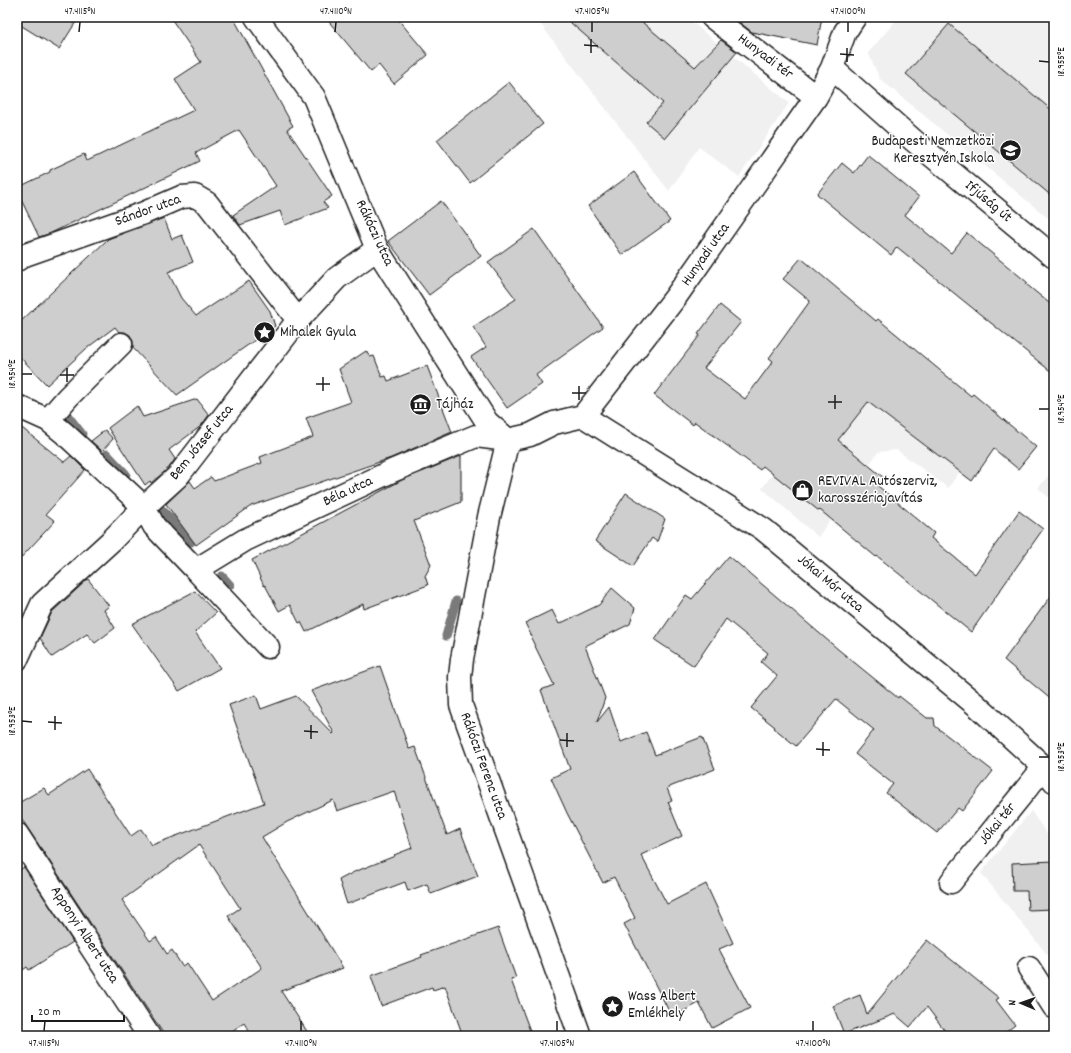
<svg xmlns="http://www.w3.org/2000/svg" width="1071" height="1053" viewBox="0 0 1071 1053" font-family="Dekko,sans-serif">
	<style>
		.built { fill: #f0f0f0 }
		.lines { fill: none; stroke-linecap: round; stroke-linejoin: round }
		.stream { stroke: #7a7a7a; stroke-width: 9 }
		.building { fill: #cecece; stroke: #1c1c1c; fill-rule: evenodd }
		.minor-casing { stroke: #1c1c1c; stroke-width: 25 }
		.minor { stroke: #fff; stroke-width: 22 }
		.ticks { fill: none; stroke: #1c1c1c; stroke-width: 1.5 }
		.labels { text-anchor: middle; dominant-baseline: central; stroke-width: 3; stroke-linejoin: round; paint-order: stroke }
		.street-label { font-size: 15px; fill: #1c1c1c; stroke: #fff }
		.poi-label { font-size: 15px; fill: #1c1c1c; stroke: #fff; text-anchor: start }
		.neatline { fill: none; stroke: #1c1c1c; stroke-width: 1.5 }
		.ticks-label { font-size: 10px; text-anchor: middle; fill: #1c1c1c }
	</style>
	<rect width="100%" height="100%" fill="#fff"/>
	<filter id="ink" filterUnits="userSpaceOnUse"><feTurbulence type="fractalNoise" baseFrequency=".025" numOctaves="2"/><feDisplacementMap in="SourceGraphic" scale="8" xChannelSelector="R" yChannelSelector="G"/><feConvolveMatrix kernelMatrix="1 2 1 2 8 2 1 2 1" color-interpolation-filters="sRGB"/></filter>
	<g filter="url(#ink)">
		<path class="built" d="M535,17H686L789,103L739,177L699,147L669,191Z
			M899,17H1051L1054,20V223L880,79L868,53Z
			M863,349L982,441L948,488L897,450L878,452L818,537L762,488L826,405Z
			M1054,469V502L1038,488Z
			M1031,811L1054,844V963L981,873Z"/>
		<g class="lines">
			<path class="stream" d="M68,416L82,434
				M107,454L126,474
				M159,507L171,519
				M165,525L171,519L191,542
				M222,576L230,585
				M446,636L456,601"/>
		</g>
		<path class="building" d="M17,17H79L59,49L17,23Z
			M170,17H233L293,126L287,129L332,196L323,202L328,208L285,225L280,211L240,225L233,215L276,186L239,130L196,153L200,161L51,233L39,237L17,191V188L50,172V170L84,154L87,161L194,110L175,79L201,62Z
			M325,17H396L428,55L394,84L379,65L371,72Z
			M564,17H636L695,67L721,40L737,52L665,138L646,122L663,103Z
			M737,17H822L817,45L752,32L736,20Z
			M949,24L1054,112V198L906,74Z
			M509,82L543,124L470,183L437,140Z
			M868,155L919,197L905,215L951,253L967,233L1028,283L1026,284L1054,307V374L897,247L891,255L817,194L842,163L854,173Z
			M634,172L670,221L622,255L588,206Z
			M441,201L481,256L429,295L388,241Z
			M164,218L172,239L182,235L193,262L168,272L181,298L196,316L249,281L270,311L275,326L177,395L133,348V341L130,335L125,332H119L115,327L87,348L47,385L17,354V325L108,239Z
			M534,229L603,327L536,375L542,384L507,408L471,357L486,347L473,327L516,299L488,262Z
			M801,258L876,321L878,319L971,396L973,394L1036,447L1018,469L994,449L972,481L868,402L838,440L884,478L878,486L934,533L931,538L975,574L1019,511L1043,529L971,632L877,556L876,557L820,510L819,511L763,466L760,470L695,422L693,425L654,395L700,335L698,334L720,305L741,322L704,368L745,399L773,361L769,358L810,301L783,279Z
			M366,351L370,357L374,356L382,377L386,376L388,381L427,366L452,432L391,458L251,506L196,545L166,504L190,481L195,488L211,477L214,481L262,463L260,457L313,437L306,418L351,402L339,369Z
			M197,399L209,415L201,426L169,450L175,459L169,468L151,483L150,481L145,485L108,428L137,406L143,417Z
			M17,424L64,462L71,456L85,470L46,514L55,521L17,562Z
			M105,430L113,439L102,451L91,441Z
			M461,456V502L414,521L431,565L425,576L428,585L364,609L363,604L306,632L301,622L299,623L290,605L279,611L265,585L264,586L252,560L402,480Z
			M626,493L665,519L657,542L652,538L633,566L595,541Z
			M729,556L839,650L898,698L899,696L927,718H934L935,726L993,771L962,811L958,808L937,833L886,793L893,784L855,754L874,730L836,699L796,746L774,728L775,727L751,708L777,676L761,662L768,653L726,619L694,666L655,640L686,595L692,599Z
			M88,579L109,606L104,610L115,628L95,643L87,634L52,657L40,638L52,612Z
			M612,588L635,608L630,624L585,646L605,698L597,722L609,707L621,742L646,732L655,755L702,737L715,769L667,788L672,801L668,802L682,836L641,855L667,904L706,884L733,943L719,949L750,1008L712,1028L699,1003L672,1017L624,924L635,918L614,877L603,883L567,813L551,778L570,769L541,690L554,685L531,638L532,637L525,623L552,610L559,624L599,605Z
			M195,591L216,613L195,632L220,668L179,691L132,624Z
			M1054,592V702L1004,660Z
			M380,666L409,749L415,747L447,835L460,829L478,876L431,894L427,884L408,891L405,882L347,904L339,880L354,872L395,856L394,855L412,848L394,791L337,811L333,800L287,822L262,837L343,968L281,991L310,1036H252L244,1023L224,1036H165L25,824L17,813V804L44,788L49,795L87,769L131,836L141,829L152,845L264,803L229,705L256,695L261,709L296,696L333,734L334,733L311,691ZM199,845L240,908L228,916L262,968L212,1001L187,963L182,966L172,950L167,954L156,937L150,941L122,900Z
			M1054,861V909L1028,910L1027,891H1013L1012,863Z
			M24,867L73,942L29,970L27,967L17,974V872Z
			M498,928L516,978L511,980L532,1036H463L445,986L433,990L432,987L381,1006L371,976L422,957L421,955Z
			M927,940L999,998L996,1000L1015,1025L1001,1036H949L927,1007L910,1027L895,1014L844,1034L833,1006L860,995L867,1014Z"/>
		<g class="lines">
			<defs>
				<path id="minor" d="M256,17L314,97L377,249L487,422L508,440
					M712,17L816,97
					M832,68L913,140L1054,257
					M17,260L25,255L144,213L181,197L195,196L207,203L298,320
					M17,406L48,420L64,433L144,507L154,526L196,570L245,540L392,471L476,436L508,440L530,435L554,423L583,416L675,298L816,97L832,68L845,32L855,17
					M583,416L763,529L975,704L1044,767L1054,781
					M48,420L68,397L121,344
					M508,440L489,517L462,659L460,677L461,705L580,1036
					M196,570L268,647
					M17,659L42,604L111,541L144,507L178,476L298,320L337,278L377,249
					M17,834L149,1036
					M951,882L1044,767
					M1029,968L1054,1007"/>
			</defs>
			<use href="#minor" class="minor-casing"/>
			<use href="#minor" class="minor"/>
		</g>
	</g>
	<path class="ticks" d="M79,32L80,22M335,32L336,22M592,32V22M848,32V22M584,45L598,46M591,53V39M840,54L854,55M1039,61L1049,62M847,62V48M22,374H32M60,375H74M67,382V368M316,384H330M323,391V377M572,393H586M579,400V386M828,402H842M835,409V395M1039,409H1049M22,721L32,722M48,722L62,723M55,730V716M304,731L318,732M311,739V725M560,740L574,741M567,747V733M816,749L830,750M823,756V742M1039,757H1049M44,1031L45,1021M301,1031V1021M557,1031V1021M813,1031V1021"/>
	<defs>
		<symbol id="school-disc" viewBox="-11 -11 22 22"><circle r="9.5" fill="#1c1c1c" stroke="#fff"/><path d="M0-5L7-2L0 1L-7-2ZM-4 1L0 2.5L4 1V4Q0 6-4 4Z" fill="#fff"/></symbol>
		<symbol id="sight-disc" viewBox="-11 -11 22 22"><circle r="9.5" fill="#1c1c1c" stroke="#fff"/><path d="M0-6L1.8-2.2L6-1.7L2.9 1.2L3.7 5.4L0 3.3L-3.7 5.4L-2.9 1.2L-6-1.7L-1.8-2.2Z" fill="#fff"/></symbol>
		<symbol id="museum-disc" viewBox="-11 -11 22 22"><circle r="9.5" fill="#1c1c1c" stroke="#fff"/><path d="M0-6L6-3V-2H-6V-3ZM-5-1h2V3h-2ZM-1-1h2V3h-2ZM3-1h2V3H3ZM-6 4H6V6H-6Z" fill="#fff"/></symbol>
		<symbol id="shop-disc" viewBox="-11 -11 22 22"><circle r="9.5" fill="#1c1c1c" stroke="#fff"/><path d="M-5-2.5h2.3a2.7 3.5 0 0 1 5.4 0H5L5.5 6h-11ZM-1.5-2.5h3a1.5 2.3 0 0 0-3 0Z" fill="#fff"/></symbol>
	</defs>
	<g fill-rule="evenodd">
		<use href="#school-disc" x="998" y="138" width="25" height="25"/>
		<use href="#sight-disc" x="252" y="320" width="25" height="25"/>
		<use href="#museum-disc" x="408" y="392" width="25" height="25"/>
		<use href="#shop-disc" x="790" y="478" width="25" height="25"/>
		<use href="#sight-disc" x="600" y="994" width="25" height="25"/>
	</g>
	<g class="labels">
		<g class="street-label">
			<text transform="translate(765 57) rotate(37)">Hunyadi tér</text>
			<text transform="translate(988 202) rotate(40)">Ifjúság út</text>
			<text transform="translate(148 211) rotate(-20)">Sándor utca</text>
			<text transform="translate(374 233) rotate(65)">Rákóczi utca</text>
			<text transform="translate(706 255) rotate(-55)">Hunyadi utca</text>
			<text transform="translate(202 443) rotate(-51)">Bem József utca</text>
			<text transform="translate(348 492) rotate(-25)">Béla utca</text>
			<text transform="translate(830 584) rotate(40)">Jókai Mór utca</text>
			<text transform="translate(483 766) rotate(70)">Rákóczi Ferenc utca</text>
			<text transform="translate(998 824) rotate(-51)">Jókai tér</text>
			<text transform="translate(84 935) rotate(57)">Apponyi Albert utca</text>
		</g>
		<g class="poi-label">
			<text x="994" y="142" text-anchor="end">Budapesti Nemzetközi<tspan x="994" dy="17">Keresztyén Iskola</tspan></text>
			<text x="280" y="333">Mihalek Gyula</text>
			<text x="436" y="405">Tájház</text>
			<text x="818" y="482">REVIVAL Autószerviz,<tspan x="818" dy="17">karosszériajavítás</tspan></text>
			<text x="628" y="997">Wass Albert<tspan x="628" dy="17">Emlékhely</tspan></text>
		</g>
	</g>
	<rect width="1071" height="1053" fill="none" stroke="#fff" stroke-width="44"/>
	<g transform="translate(1021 1003) rotate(272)" stroke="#ffffff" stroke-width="3" paint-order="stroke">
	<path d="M0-3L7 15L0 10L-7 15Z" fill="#1c1c1c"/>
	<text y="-6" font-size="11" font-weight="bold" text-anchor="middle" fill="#1c1c1c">N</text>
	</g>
	<path d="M32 1015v6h92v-6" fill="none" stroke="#1c1c1c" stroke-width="2"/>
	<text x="38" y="1015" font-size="12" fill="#1c1c1c" stroke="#ffffff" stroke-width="3" paint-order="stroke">20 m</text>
	<rect x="22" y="22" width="1027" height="1009" class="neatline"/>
	<g class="ticks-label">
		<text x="80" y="14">47.4115°N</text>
		<text x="336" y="14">47.4110°N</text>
		<text x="592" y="14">47.4105°N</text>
		<text x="848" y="14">47.4100°N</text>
		<text transform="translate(1060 62) rotate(-90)" y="4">18.955°E</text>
		<text transform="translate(11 374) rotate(-90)" y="4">18.954°E</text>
		<text transform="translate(1060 409) rotate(-90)" y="4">18.954°E</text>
		<text transform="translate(11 721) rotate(-90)" y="4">18.953°E</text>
		<text transform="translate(1060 757) rotate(-90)" y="4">18.953°E</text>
		<text x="44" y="1046">47.4115°N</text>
		<text x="301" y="1046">47.4110°N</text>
		<text x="557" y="1046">47.4105°N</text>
		<text x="813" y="1046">47.4100°N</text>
	</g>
</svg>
